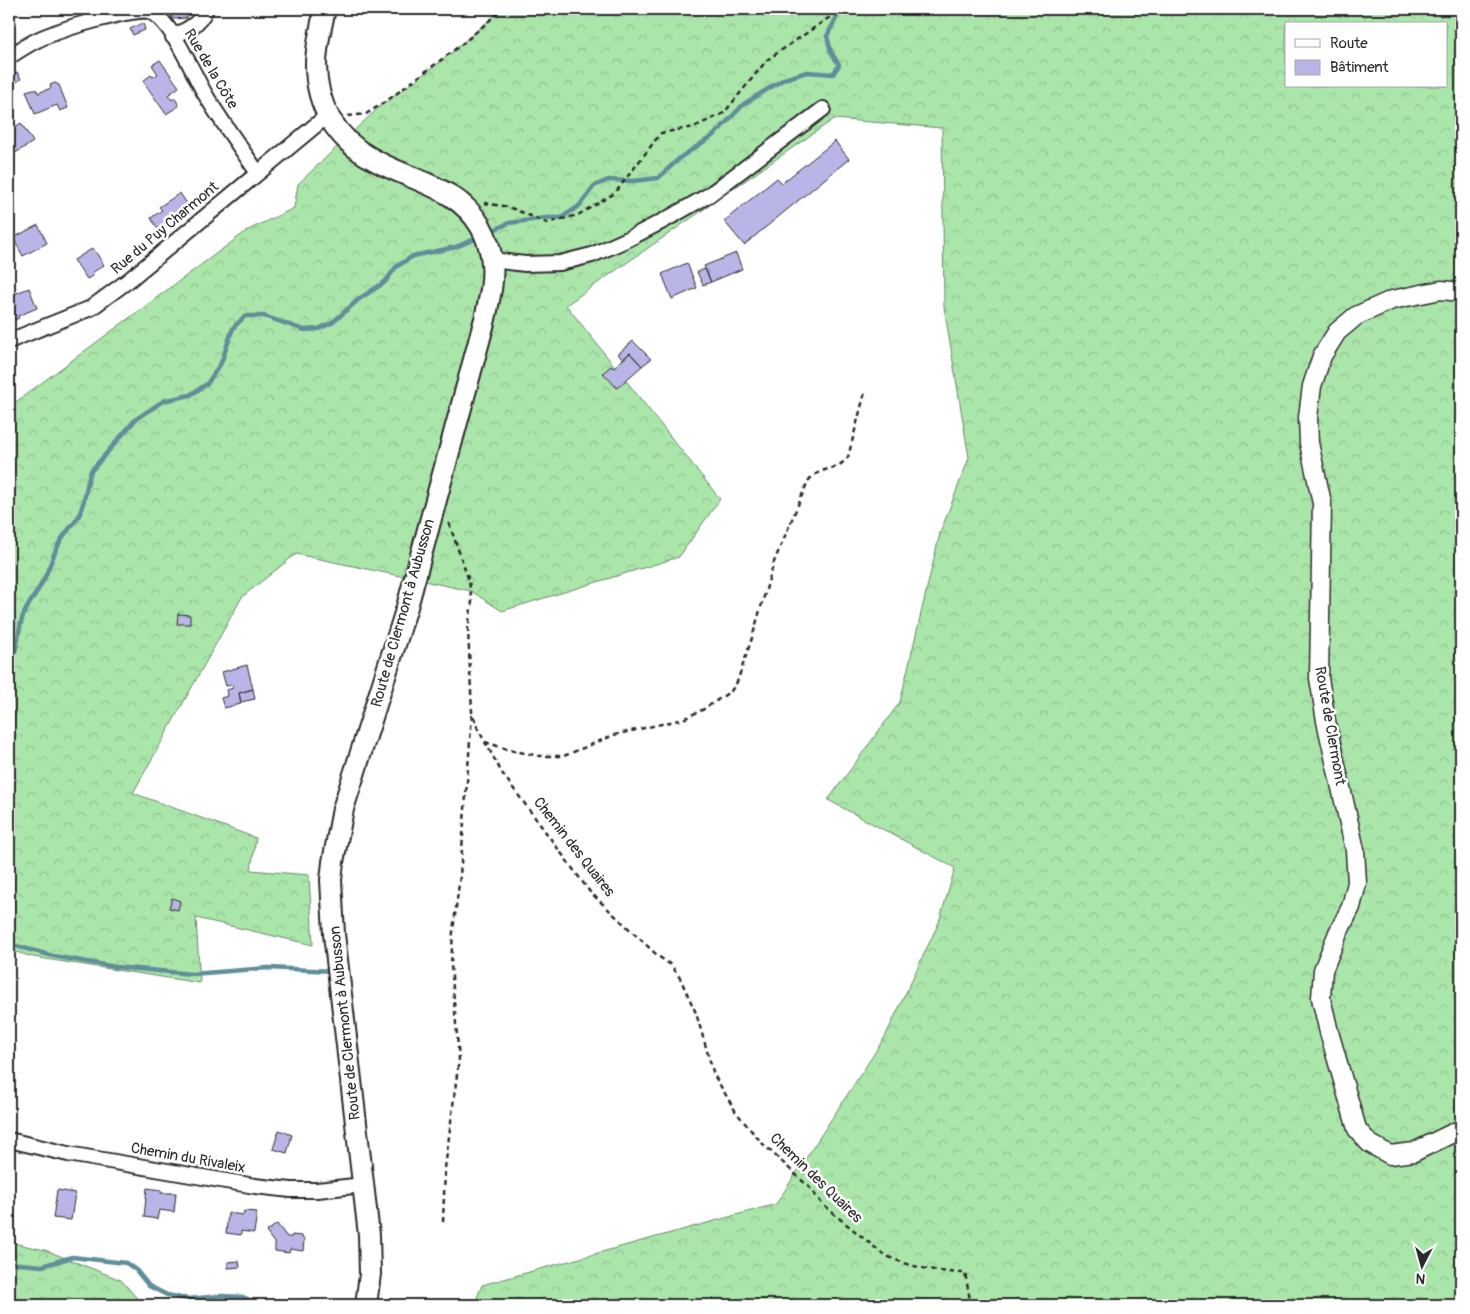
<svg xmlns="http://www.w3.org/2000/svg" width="1470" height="1314" viewBox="0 0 1470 1314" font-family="Pangolin,sans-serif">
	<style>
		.forest { fill: url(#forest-crowns); stroke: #6a886a; fill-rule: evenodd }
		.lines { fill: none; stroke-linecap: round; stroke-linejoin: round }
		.stream { stroke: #608e99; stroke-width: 4.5 }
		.building { fill: #bab5e7; stroke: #2b2b2b }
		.minor-casing { stroke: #2b2b2b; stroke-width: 18 }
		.tertiary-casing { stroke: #2b2b2b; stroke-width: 21 }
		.secondary-casing { stroke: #2b2b2b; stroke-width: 24 }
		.path { stroke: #2b2b2b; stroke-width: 2.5; stroke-dasharray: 5 4; stroke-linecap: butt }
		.minor { stroke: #fff; stroke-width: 14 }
		.tertiary { stroke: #fff; stroke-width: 18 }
		.secondary { stroke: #fff; stroke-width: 20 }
		.labels { text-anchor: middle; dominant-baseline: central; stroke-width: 5; stroke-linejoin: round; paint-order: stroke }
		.street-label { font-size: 15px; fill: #2b2b2b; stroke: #fff }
	</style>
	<defs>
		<pattern id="forest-crowns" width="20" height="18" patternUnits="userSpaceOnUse" patternTransform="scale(1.25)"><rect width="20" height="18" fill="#aae5aa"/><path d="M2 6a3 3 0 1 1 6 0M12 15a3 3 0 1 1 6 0" fill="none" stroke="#92c592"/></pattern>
	</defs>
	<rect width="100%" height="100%" fill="#fff"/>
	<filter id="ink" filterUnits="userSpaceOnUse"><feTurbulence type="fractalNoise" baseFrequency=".02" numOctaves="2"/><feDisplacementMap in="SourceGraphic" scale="10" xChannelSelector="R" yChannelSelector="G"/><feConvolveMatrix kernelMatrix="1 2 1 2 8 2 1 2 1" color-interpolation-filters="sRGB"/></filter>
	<g filter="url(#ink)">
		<path class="forest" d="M502,9H1461V1305H474L482,1285L776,1204L885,1037L939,922L955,868L828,800L900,702L940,533L969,458L944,307L942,128L834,119L566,305L720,499L679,557L502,611L471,591L296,554L242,597L133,793L256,838L251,870L309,875L313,945L196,918L200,983L33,957L9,950V407L248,230L294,208L298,184L378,108L444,59ZM1286,24H1446V86H1286Z
			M9,1242L45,1250L121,1280L143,1305H9Z"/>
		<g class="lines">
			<path class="stream" d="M489,232L509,223L546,218H561L579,206L594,186L608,180L633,181L658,178L681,157L714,135L744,104L784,79L807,72L833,74L839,65L831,52L827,36L841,9
				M9,664C19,650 17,632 23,616C28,603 38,592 44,579C50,567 53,553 61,540C65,533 72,526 77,519C86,504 85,487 91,471L136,419L163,401L190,395L207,384L221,363L233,328L245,316H264L304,330L318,329L332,323L359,299L385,282L396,267L413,256L456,247L479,237
				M9,944L53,956L116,967L192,974L268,968L334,971
				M9,1263L42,1266L72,1257L126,1263L136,1270L149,1286L167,1295L188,1299L221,1296L243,1297L261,1305"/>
		</g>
		<path class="building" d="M171,13H187V18L172,19Z
			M143,23L145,30L133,35L130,29Z
			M160,60L179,87L168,95L172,100L175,98L179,106L166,114L143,81L151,75L153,77L158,74L152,65Z
			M17,72L21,79L14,84L9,77Z
			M55,83L59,85L68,108L60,111L57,105L35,114L26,91L33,89L37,90L38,93L51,88L50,85Z
			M21,123L33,142L9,157V131Z
			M835,141L849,159L744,245L724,221L777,178L782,183Z
			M180,193L189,207L169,220L171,223L159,231L151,218L162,210L159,207Z
			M38,225L47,243L23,256L13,238Z
			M93,248L104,265L92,273L94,275L87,279L74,260Z
			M736,253L742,269L711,282L704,266Z
			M687,263L697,288L672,299L662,274Z
			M705,269L711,282L703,285L697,272Z
			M29,288L37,308L18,316L19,318L9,323V305L11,304L9,296Z
			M633,341L651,359L642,366L630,353L623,359L618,354Z
			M630,353L642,366L617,388L603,373L611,366L613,368Z
			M178,614L190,615V624H177Z
			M247,665L253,689L239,693L241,704L224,708L221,698L228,696L227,690L233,688L232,685L226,686L222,672Z
			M253,689L255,699L241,702L239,693Z
			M172,898L180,901L178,910L169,908Z
			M279,1130L292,1135L287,1153L273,1149Z
			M147,1188L161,1190V1193H176L174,1212L159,1210L157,1219L144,1217Z
			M57,1190L75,1193L71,1220L53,1218Z
			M244,1211L257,1212L254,1233L241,1231V1235L226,1233L228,1213L243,1215Z
			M277,1224L287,1237H292V1235L301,1236L304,1240L303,1251L290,1249L289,1253L275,1251V1244L266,1232Z
			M239,1261L240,1267L228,1268V1262Z"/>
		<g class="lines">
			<defs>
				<path id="minor" d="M173,37C189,28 198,26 206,9
					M9,57C21,49 34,40 49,35C64,29 140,5 151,12C173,23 192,72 205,94C221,121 240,147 258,173
					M492,260L525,264L560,263L592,255L628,239L665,220L709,195L823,109
					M9,341L91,308L129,280L328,115
					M9,1140L68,1154L255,1186L291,1190H317L364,1185"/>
				<path id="tertiary" d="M1461,292L1441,290L1392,300L1356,316L1337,332L1322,356L1312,386L1308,417L1309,443L1322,503L1319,678L1326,721L1355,850L1357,883L1351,907L1338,933L1323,970L1321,998L1329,1032L1357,1129L1369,1143L1390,1155L1414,1152L1461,1129"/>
				<path id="secondary" d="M325,9C321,27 316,46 316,65C316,84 321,103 330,119C340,135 354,149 371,158C409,181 457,185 481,227C487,238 491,250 492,263C494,282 489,300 485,319L407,607L343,809L333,862L331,880L334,934L369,1235L370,1274L366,1305"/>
			</defs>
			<use href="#minor" class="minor-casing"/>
			<use href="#tertiary" class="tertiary-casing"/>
			<use href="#secondary" class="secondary-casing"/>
			<path class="path" d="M348,116L366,114L388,100L462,44L503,9
				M484,203L509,207L547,223L578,215L615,193L661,133L694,127L724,113L767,60L830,17L847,9H861
				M449,523L469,581L472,602L468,629L472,712L478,729L502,773L590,892L658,956L671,965L680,978L696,1013L714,1075L736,1112L749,1128L764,1145L809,1187L823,1205L883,1254C908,1267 937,1272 965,1273L971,1305
				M485,742L510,750L539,756H564L614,735L683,719L704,709L731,691L737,682L752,638L774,562L808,481C821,465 836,473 848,457L865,392
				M443,1222L445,1168L459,1059L451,965L453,931L460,876L472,714"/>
			<use href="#minor" class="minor"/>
			<use href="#tertiary" class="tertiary"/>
			<use href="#secondary" class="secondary"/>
		</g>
	</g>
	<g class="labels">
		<g class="street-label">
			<text transform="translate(211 69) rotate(59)">Rue de la Côte</text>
			<text transform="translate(165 228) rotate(-40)">Rue du Puy Charmont</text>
			<text transform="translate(403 613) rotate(-74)">Route de Clermont à Aubusson</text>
			<text transform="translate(1330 726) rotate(80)">Route de Clermont</text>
			<text transform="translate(574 847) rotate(52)">Chemin des Quaires</text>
			<text transform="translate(345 1023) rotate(-96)">Route de Clermont à Aubusson</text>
			<text transform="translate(188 1158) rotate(10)">Chemin du Rivaleix</text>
			<text transform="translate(816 1178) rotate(44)">Chemin des Quaires</text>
		</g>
	</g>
	<rect width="1470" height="1314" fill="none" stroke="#fff" stroke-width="30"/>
	<rect x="15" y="15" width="1440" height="1284" fill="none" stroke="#2b2b2b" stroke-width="2" filter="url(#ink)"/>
	<rect x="1285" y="22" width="162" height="65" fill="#ffffff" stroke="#aaaaaa"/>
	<rect x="1295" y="39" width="25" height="8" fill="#ffffff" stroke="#aaaaaa"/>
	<text x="1330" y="48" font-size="15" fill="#2b2b2b">Route</text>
	<rect x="1295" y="60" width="25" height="15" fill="#bab5e7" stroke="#aaaaaa"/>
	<text x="1330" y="72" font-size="15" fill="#2b2b2b">Bâtiment</text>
	<g transform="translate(1422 1266) rotate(186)" stroke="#ffffff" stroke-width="4" paint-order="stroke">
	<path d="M0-4L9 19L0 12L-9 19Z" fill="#2b2b2b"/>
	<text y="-8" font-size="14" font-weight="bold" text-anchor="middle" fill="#2b2b2b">N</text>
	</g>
</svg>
